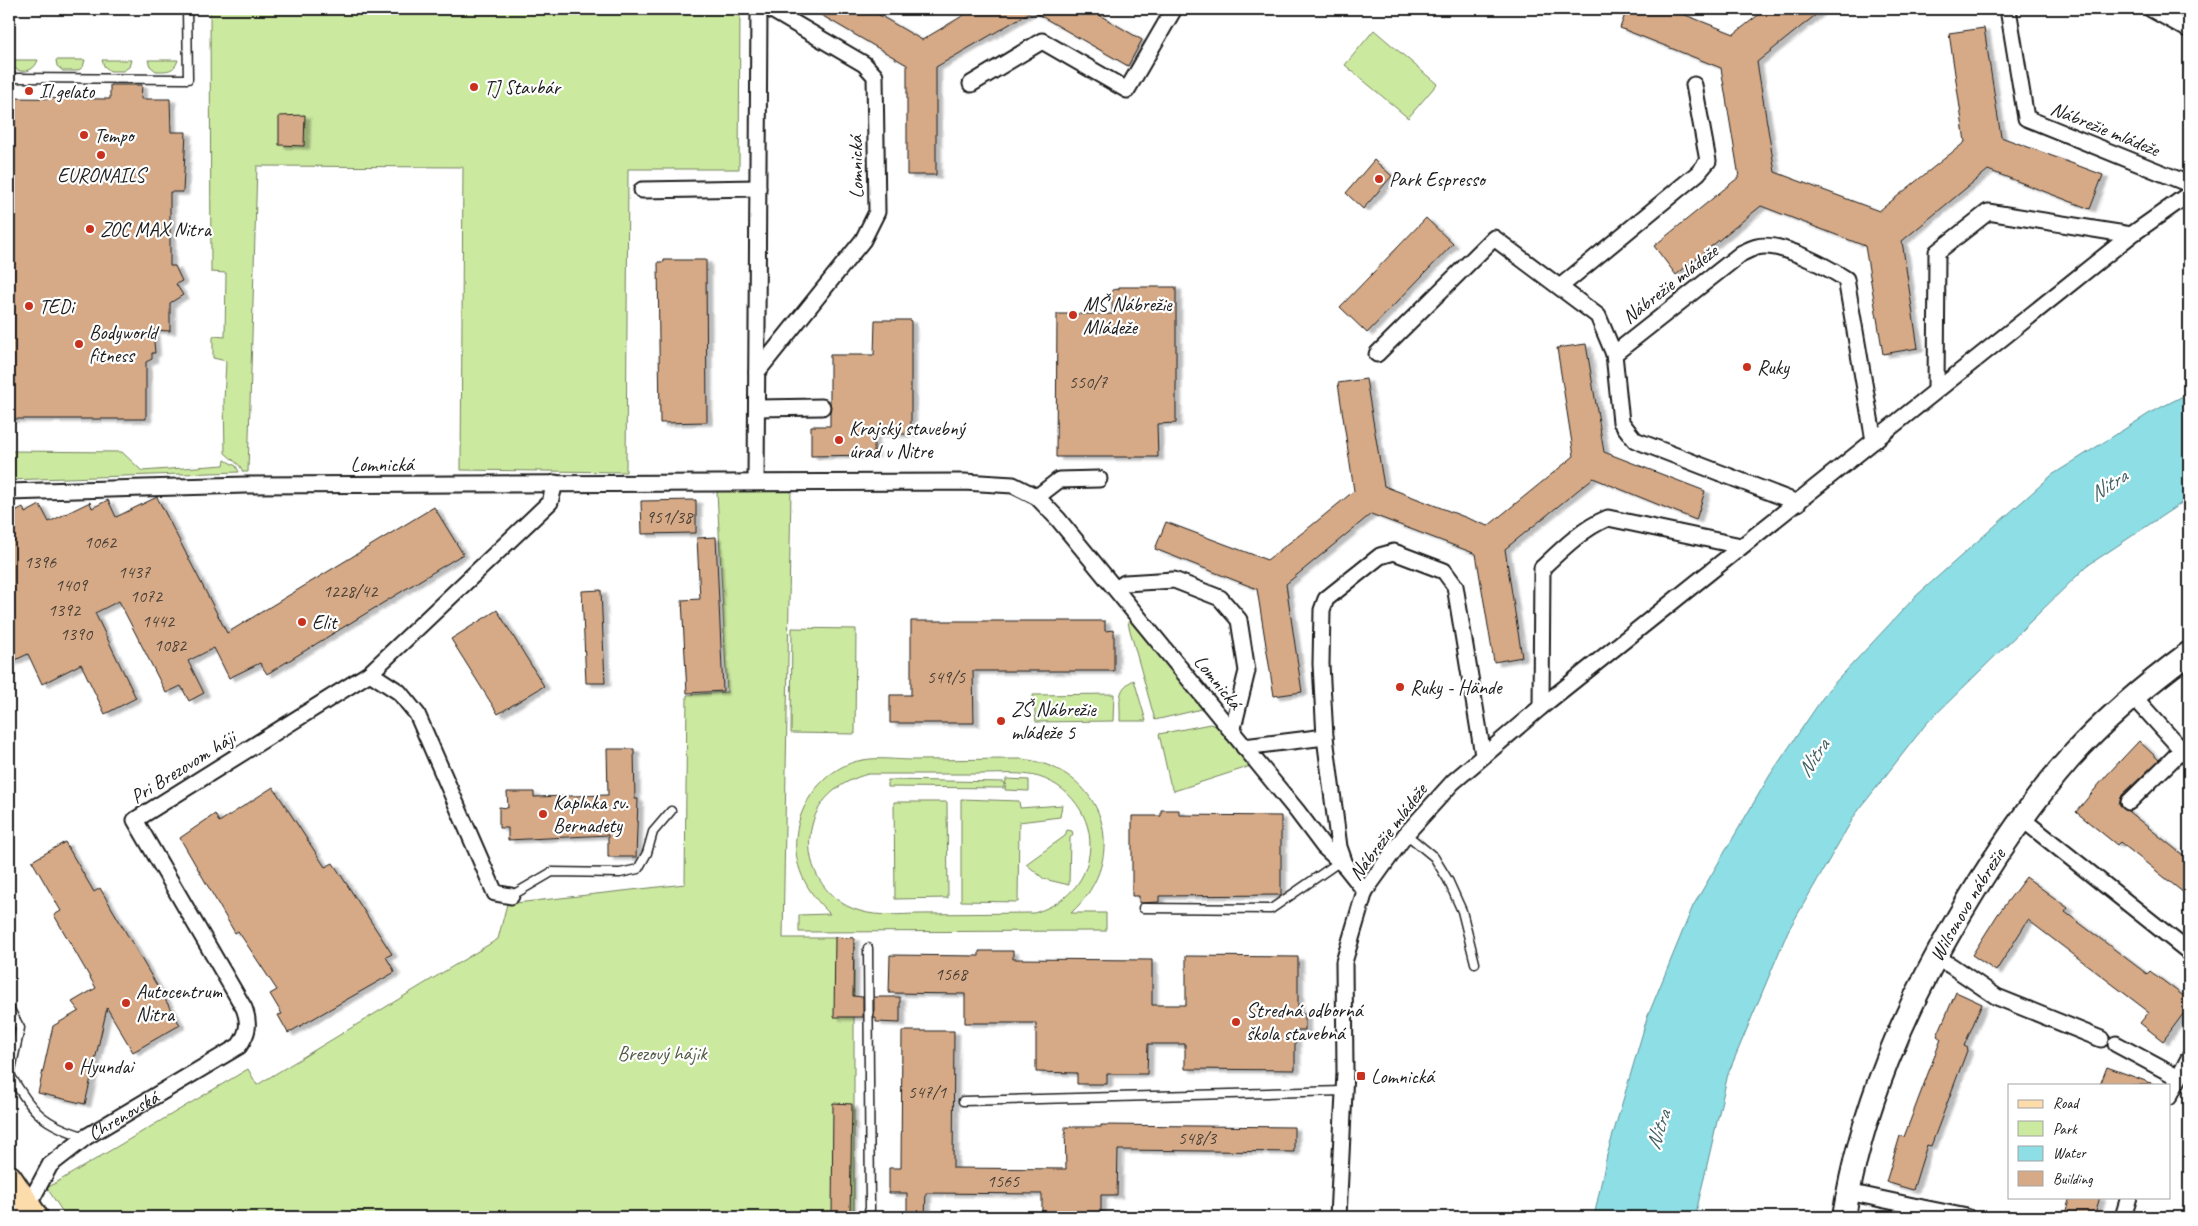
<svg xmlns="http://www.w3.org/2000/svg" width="2198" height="1226" viewBox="0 0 2198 1226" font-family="Caveat,sans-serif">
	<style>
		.green { fill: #cce9a0; stroke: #74825e; fill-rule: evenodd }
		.water { fill: #8ddee5; stroke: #609095 }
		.building { fill: #d6aa87; stroke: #1c1c1c; filter: url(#shadow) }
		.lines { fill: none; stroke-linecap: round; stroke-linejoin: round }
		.lane-casing { stroke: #1c1c1c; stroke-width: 11 }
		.street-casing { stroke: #1c1c1c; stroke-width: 19 }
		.secondary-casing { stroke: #1c1c1c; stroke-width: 26 }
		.primary-casing { stroke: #1c1c1c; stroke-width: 29 }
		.lane { stroke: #fff; stroke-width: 8 }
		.street { stroke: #fff; stroke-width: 15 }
		.secondary { stroke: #fff; stroke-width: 22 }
		.primary { stroke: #fddcac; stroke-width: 25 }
		.poi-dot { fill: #c8321e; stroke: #fff; stroke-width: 2 }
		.labels { text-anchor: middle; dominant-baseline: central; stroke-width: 4.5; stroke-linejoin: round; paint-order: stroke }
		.number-label { font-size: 18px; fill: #4a4037 }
		.poi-label { font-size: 20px; fill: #1c1c1c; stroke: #fff; text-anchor: start }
		.street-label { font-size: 20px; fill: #1c1c1c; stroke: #fff }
		.park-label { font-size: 20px; fill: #515a44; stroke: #fff }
		.water-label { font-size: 21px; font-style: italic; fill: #446062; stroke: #fff }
	</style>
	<defs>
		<filter id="shadow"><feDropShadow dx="5.5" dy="3" stdDeviation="1" flood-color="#0004"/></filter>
	</defs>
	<rect width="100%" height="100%" fill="#fff"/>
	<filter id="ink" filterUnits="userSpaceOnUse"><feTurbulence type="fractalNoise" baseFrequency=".02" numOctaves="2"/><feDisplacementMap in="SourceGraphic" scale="10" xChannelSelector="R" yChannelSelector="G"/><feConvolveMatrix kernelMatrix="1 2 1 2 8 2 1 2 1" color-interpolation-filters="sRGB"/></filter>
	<g filter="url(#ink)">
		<path class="green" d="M210,9H740L739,169H628L626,472L461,470L463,167L257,166L248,472H243L240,466L225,453L224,401L226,361L213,358V336L225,337L226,273L211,272Z
			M1374,30L1437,84L1408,118L1345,65Z
			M9,60H38C33,75 14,75 9,60Z
			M56,60H85L83,67L77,71H63L57,66Z
			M102,60H131L129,67L123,71H110L104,66Z
			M148,60H178C174,72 167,71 156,71L150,66Z
			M9,451L122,452L142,471L224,465L225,460L236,466L239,472L9,480Z
			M717,491H791L783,938H854V1217H66L47,1188L248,1069L257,1085L498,939L507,904L685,884L687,695L727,692Z
			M1133,618L1202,705V709L1155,720L1129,627L1128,622Z
			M792,628L856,629L855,734L791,733Z
			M1134,680L1146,721H1120C1121,702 1115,689 1134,680Z
			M1114,694L1113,721L1036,722L1033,695Z
			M1210,724L1219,727L1251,766L1174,791L1170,783L1159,734Z
			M1022,759C1105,769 1132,857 1071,913H1106V931L799,932V915L830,914C806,891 791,864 797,830C802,798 829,765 863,760C878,757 896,760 912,760C949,760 986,759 1022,759ZM868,774C906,774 944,774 982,774C1001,774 1022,772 1039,777C1074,788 1097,824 1088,860C1082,888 1060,905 1034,913C996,913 958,914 920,914C900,914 879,917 860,911C823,901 802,861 812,825C819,797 842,781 868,774Z
			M1006,779L1029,780V791L1005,790Z
			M888,780L1004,782V788L888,787Z
			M961,799L1019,801L1020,808L1062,805L1060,817L1019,822L1018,902L961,901Z
			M894,802H947L948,898L895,899Z
			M1067,830L1072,831L1073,834L1070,838L1069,885L1044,879L1026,864L1065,836Z"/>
		<path class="water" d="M2189,393V498L2087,566L1926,724L1855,815L1788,931L1728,1074L1695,1217H1594L1607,1155L1647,1018L1693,906L1770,775L1828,690L1916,596L2052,475L2150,413Z"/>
		<path class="building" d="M811,9H869L922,40L974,9H1089L1142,40L1128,66L1032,11L936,67V175H907V65Z
			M1627,9H1670L1734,34L1766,9H1823L1757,62L1775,172L1879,211L1965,142L1949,33L1984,28L2001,137L2103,175L2090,209L1988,170L1902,241L1918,348L1883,354L1865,246L1761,206L1676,275L1654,246L1739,177L1721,68L1620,28Z
			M110,85H142L141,99H170L171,132H186L183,192H170V266H175L182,281L176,284L183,295L170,303V331L153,330L155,353H152V359L146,362V419H9V98L110,99Z
			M305,115L304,146L279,145V116Z
			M1374,160L1392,176L1363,209L1346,193Z
			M1426,218L1453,244L1367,333L1340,307Z
			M664,260H706L707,422L660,423L658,262H664Z
			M1119,287H1176V423L1157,424L1158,457H1056L1057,314H1112V290L1119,289Z
			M875,320H911V434H874V455L811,456V426H830V355H874Z
			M1586,344L1604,452L1705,491L1696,520L1593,478L1505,549L1522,657L1494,662L1476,554L1371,514L1286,584L1302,692L1274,696L1257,589L1155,549L1166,522L1267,560L1311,526L1354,491L1338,383L1366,379L1384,486L1488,526L1574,456L1557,348Z
			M157,497L227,633L434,507L463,554L267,674L260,663L229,678L214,648L188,661L204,693L189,701L181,686L166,693L119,601L95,613L136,698L105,714L81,664L42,684L28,654L9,663V514L23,507L25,513L40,505L49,522L90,502L92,508L108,500L116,517Z
			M696,500V533L642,534L641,501Z
			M716,537L723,691L687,693L682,600L700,599L697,538Z
			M601,590L605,683H586L582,591Z
			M497,610L544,686L498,714L451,639Z
			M911,621H1105V631L1114,630V671H973L974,723H890V695H911Z
			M2139,741L2159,760L2122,795L2119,804L2189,860V897L2120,842L2117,845L2076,812L2106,776Z
			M607,749H634L635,799H638L636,857H608V835L508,840V828H499V807L508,808L507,792H534V797L608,795Z
			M273,787L325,867L333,863L392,954L386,957L395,972L288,1033L278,1015L282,1014L270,994L277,990L238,931L235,933L180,838L215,814L219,822Z
			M1161,810H1179V815L1281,816V895L1159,896V902L1139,903V896H1132V816H1161Z
			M65,842L94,892L100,888L180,1025L133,1052L107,1008L85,1104L38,1093L53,1026L79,1011L72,1002L96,988L54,915L61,911L32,861Z
			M2026,877L2068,908L2065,912L2147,974L2150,971L2189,1000V1006L2163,1041L2140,1023L2149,1012L2028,920L1996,971L1972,955L1998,914Z
			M835,937L854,938L853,996L863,997V1017H834Z
			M979,951H1013V959L1152,960V1005H1186V956L1298,957V1014H1305V1030H1295V1070L1185,1069V1044H1148L1147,1074H1107V1084H1077V1073L1036,1072V1023H965V994L889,993L890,955L979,956Z
			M1956,992L1982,1004L1964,1046L1968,1048L1931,1146L1927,1145L1913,1190L1886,1182L1900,1136L1904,1137L1941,1039L1937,1036Z
			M874,997H900V1023L876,1022V1018H874Z
			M902,1031H954L953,1168L1066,1169L1065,1127H1101V1125L1294,1127V1152L1118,1150L1117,1195H1101V1217H1042V1194L926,1193L925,1216L907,1217V1193H889V1168H901Z
			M2107,1067L2151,1083L2150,1085H2100Z
			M833,1103L852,1104L850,1217H832Z
			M2070,1197H2100L2094,1217H2064Z"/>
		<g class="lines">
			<defs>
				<path id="lane" d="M9,78L188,79L187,9
					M1406,834L1434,857L1448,880L1462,911L1475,963
					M511,896L552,872L620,873L638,869L647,853L653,832L671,811
					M1143,908L1271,909L1339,862
					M9,1008L20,1028L9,1079
					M10,1075C34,1113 42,1124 86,1137
					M963,1101L1344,1091
					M866,1217L870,1209L868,948"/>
				<g id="street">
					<path d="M2008,9L2026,118L2189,184"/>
					<path d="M2151,9L2189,30"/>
					<path d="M971,84L1042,41L1127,90L1174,9"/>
					<path d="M642,190L758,188"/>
					<path d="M1561,286L1698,173L1708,161L1694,85"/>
					<path d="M1377,354L1494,238L1598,316L1614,354"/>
					<path d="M757,372L863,240L877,212L875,76L864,64L770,9"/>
					<path d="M1936,389L1937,252L1988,212L2131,235"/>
					<path d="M757,408L822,407"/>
					<path d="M756,482L759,9"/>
					<path d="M9,492L245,485L964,482L1013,485L1037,497L1058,519L1297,811L1324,847L1346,867L1365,891"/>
					<path d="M1037,497L1059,480L1099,479"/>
					<path d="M1798,503L1635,440L1621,422L1614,354L1742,253C1747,251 1752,248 1757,247C1780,241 1827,267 1846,279L1874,441"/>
					<path d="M1116,589L1125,583L1174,580L1220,598L1239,620L1247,671L1232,732"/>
					<path d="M2135,698L2189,758"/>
					<path d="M1541,707L1542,568C1561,550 1583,528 1608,518L1741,546"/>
					<path d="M1244,747L1325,737"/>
					<path d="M2129,802L2189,743"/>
					<path d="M2021,818L2189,952"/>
					<path d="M1346,867L1339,847L1325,737L1321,664L1322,610L1326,599L1380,556L1394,552L1444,571L1455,586L1483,755"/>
					<path d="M511,896L495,893L417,714L399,692L370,673L550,502L555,483"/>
					<path d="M1934,958L1950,965L1997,997L2101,1039"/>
					<path d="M2116,1044L2179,1078"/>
					<path d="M2169,1097L2189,1058"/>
					<path d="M1848,1192L1918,1207L1917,1217"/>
					<path id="s1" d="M28,1206L50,1165L86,1137L239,1046C248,1033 250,1024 244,1008L135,820L370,673"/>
					<path d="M1918,1207L1967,1217"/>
					<path d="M1338,1217L1345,1072L1344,962L1365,891L1406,834L1453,782L1541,707L2131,235L2189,194"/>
					<path d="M2123,1217L2129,1197"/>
				</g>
				<g id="secondary">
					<path id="s2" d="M1844,1217C1861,1108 1904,1010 1959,916C1992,860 2027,807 2070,758C2105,719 2147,684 2189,653"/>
				</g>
				<path id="primary" d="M9,1178L35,1217
					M9,1215L10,1217"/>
			</defs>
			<use href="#lane" class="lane-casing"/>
			<use href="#street" class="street-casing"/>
			<use href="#secondary" class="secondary-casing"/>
			<use href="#primary" class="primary-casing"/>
			<use href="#lane" class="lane"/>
			<use href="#street" class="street"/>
			<use href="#secondary" class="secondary"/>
			<use href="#primary" class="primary"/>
		</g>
	</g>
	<g class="poi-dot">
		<circle cx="474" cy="87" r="5"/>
		<circle cx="29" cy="91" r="5"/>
		<circle cx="84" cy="135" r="5"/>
		<circle cx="101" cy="155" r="5"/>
		<circle cx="1379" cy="179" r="5"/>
		<circle cx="90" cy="229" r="5"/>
		<circle cx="29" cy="306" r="5"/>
		<circle cx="1073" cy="315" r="5"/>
		<circle cx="79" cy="344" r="5"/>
		<circle cx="1747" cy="367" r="5"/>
		<circle cx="839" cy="440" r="5"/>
		<circle cx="302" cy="622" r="5"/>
		<circle cx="1400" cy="687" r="5"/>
		<circle cx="1001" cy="721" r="5"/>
		<circle cx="543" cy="814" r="5"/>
		<circle cx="126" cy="1003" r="5"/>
		<circle cx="1236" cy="1022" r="5"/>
		<circle cx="69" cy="1066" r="5"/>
		<rect x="1356" y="1071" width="10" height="10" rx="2.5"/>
	</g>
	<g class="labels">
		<g class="number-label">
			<text x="1088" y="382">550/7</text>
			<text x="669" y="517">951/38</text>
			<text x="100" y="542">1062</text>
			<text x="40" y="562">1396</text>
			<text x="134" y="572">1437</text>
			<text x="71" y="585">1409</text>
			<text x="350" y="591">1228/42</text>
			<text x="146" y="596">1072</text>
			<text x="64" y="610">1392</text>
			<text x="158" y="621">1442</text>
			<text x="76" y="634">1390</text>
			<text x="170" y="645">1082</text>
			<text x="946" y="677">549/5</text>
			<text x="951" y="974">1568</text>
			<text x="927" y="1092">547/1</text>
			<text x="1197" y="1138">548/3</text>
			<text x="1003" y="1181">1565</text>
		</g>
		<g class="poi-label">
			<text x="484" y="87">TJ Stavbár</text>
			<text x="39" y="91">Il gelato</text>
			<text x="94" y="135">Tempo</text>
			<text x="101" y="175" text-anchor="middle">EURONAILS</text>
			<text x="1389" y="179">Park Espresso</text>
			<text x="100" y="229">ZOC MAX Nitra</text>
			<text x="1083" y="304">MŠ Nábrežie<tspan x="1083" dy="23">Mládeže</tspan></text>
			<text x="39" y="306">TEDi</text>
			<text x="89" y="332">Bodyworld<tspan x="89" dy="23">fitness</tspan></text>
			<text x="1757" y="367">Ruky</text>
			<text x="849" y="428">Krajský stavebný<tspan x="849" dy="23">úrad v Nitre</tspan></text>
			<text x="312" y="622">Elit</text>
			<text x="1410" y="687">Ruky - Hände</text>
			<text x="1011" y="709">ZŠ Nábrežie<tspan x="1011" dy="23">mládeže 5</tspan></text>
			<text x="553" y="802">Kaplnka sv.<tspan x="553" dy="23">Bernadety</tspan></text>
			<text x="136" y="991">Autocentrum<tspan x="136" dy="23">Nitra</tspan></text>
			<text x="1246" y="1010">Stredná odborná<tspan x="1246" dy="23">škola stavebná</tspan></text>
			<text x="79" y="1066">Hyundai</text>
			<text x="1371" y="1076">Lomnická</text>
		</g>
		<g class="street-label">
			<text transform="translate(2105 129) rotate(22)">Nábrežie mládeže</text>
			<text transform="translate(856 167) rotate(-91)">Lomnická</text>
			<text transform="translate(1670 284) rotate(-38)">Nábrežie mládeže</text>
			<text x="382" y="464">Lomnická</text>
			<text transform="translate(1218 682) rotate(51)">Lomnická</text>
			<text transform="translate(183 767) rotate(-32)">Pri Brezovom háji</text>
			<text transform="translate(1388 832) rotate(-53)">Nábrežie mládeže</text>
			<text stroke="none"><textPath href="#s2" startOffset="338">Wilsonovo nábrežie</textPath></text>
			<text stroke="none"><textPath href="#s1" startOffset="135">Chrenovská</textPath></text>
		</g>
		<g class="park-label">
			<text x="662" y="1053">Brezový hájik</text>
		</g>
		<g class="water-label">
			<text transform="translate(2108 485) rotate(-33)">Nitra</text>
			<text transform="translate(1813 758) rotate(-56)">Nitra</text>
			<text transform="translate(1658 1130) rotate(-72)">Nitra</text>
		</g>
	</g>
	<rect width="2198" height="1226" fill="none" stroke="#fff" stroke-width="30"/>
	<rect x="15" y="15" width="2168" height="1196" fill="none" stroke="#1c1c1c" stroke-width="2" filter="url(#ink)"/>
	<rect x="2008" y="1084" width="162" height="115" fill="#ffffff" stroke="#a4a4a4"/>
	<rect x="2018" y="1100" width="25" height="8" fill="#fddcac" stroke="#a4a4a4"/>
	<text x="2053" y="1108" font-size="15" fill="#1c1c1c">Road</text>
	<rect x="2018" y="1121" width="25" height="15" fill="#cce9a0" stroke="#a4a4a4"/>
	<text x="2053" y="1134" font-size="15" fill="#1c1c1c">Park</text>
	<rect x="2018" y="1146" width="25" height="15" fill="#8ddee5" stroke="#a4a4a4"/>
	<text x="2053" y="1158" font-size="15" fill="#1c1c1c">Water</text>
	<rect x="2018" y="1171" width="25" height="15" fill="#d6aa87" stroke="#a4a4a4"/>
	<text x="2053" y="1184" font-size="15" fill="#1c1c1c">Building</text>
</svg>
